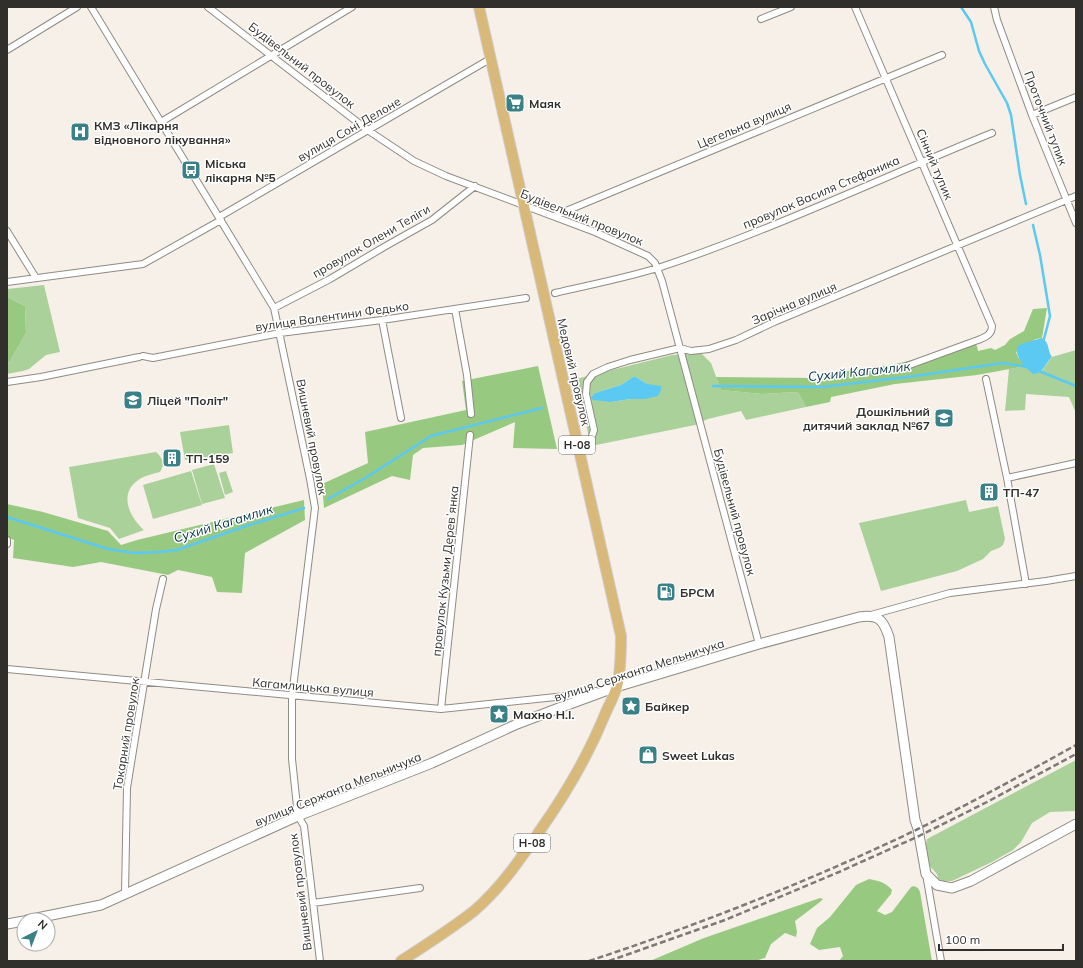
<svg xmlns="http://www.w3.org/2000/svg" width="1083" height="968" viewBox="0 0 1083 968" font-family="Mulish,sans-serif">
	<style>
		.green { fill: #aad199; fill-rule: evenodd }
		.forest { fill: #97ca80 }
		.water { fill: #5cc9f2 }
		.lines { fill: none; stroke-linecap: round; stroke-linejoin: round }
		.stream { stroke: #5cc9f2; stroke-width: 2.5 }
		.street-casing { stroke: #908b84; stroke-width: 8 }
		.secondary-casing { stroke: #908b84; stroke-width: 11 }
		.primary-casing { stroke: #cecdcc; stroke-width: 12 }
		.street { stroke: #fff; stroke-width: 6 }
		.secondary { stroke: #fff; stroke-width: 9 }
		.primary { stroke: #d9b979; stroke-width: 10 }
		.rail { stroke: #7d7974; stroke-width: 2.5; stroke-dasharray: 6 3; stroke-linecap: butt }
		.labels { text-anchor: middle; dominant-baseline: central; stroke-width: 3; stroke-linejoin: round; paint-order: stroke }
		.shield { fill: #fff; stroke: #6f6d6b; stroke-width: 1 }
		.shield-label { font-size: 11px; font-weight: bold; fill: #312f2c }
		.street-label { font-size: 12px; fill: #312f2c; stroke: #fff }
		.poi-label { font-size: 12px; font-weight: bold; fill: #312f2c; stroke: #fff; text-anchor: start }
		.water-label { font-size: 13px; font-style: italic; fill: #003243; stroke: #fff }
	</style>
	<rect width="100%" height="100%" fill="#f6f0e8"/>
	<path class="green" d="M44,285L60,352L46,355L29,369L23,371L7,374V361H10L26,333L25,306L7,297V289Z
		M1076,350V413L1069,397L1026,394L1025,410L1005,411L1009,369L1026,366L1029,370L1041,372L1052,357Z
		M701,353L711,363L721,390L762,394L798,392L806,407L746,420L741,411L708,419L695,425L591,446L576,379L672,355ZM633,377H636L647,384L645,399H631L611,402L595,393L621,385Z
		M229,425L233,453L185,460L180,432Z
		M156,452C163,458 165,464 160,472C152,474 143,476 137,481C118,495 131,519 144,530L119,539L110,528L78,518L69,467Z
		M214,464L225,498L202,504L192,470Z
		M191,471L202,505L153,519L143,485Z
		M226,471L233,492L225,495L219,473Z
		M966,500L969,512L998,506L1005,539L1003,545L999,548L991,551L983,559L957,571L881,591L859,523Z
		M1076,760V811L1050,812L1032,823L1021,842L1013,850L992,862L952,881H943L938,879C938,872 932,870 929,865C926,859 925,846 927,839Z"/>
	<path class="forest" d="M7,297L25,306L26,333L10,361H7Z
		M1047,308L1042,338L1036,339L1016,352L1018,357L1026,366L977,375L895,384L831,397L830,402L806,407L798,392L762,394L721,390L716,377L816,378L861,368L892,365L975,344L977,346L978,351L991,348L995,350L1005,345L1010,339L1024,331L1033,309Z
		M538,366L557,449L513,448L515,422L462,445L423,448L413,455L410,480L392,476L324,508L322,484L368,463L365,432L466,410L462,381Z
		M304,500L305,520L245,553L242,593L217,592L212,577L178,570L168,575L101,562L73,567L13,558L14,540L7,537V504L43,512L108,531L121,545L137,540Z
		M869,879C879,881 885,882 892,890L891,894L877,911L885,915L892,912L911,887L914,886L918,888L920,892L932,961H839L843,956L840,947L819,950L810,944L817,928L830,917L856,885Z
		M820,898L823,899L820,902L795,921L797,932L796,937L785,933L771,944L765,958L755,961H650L704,938Z"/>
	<path class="water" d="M1042,338C1050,343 1047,350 1052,357C1045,364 1043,374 1033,374C1025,367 1015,357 1017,347L1021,344Z
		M633,377H636L647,384L661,386V390L658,396L645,399H631L611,402L593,400L591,398L595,393L621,385Z"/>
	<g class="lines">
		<path class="stream" d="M961,7L971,22L979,51L985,64L1007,103L1011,115L1020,175L1026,204
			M1033,225L1040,255L1050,316L1044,339
			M1039,371L1076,386
			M713,386L822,387L915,376L1003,363L1027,367
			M328,499L367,477L431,436L542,408
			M7,517L108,549L134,553L159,552L177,550L243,527L304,508"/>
		<defs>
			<path id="street" d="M91,7L274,308L310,479L315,508L292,696V759L298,816L304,826L320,961
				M208,7L369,131L414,161L446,176L595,232L648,256L655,263L662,281L759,644
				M855,7L992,326C992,335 985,337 978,340L904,367
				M994,7L997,20L1032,115L1076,223
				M761,19L791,7
				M7,50L77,7
				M1032,115L1076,97
				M161,122L352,7
				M554,216L942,55
				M219,217L490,59
				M7,231L36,278
				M7,282L143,264L221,220
				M555,293C589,285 625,278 658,268C772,230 881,178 992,133
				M274,308L330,279L384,247L432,220L475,186
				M455,309L467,375L471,414
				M382,320L401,418
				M143,356L153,358L280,333L382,320L526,298
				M986,379L1007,478L1026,584
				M7,382L41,377L139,357
				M579,451L591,439L594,430L586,394L587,382L593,374L608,367L630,360L680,348L691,351L709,349L736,340L774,322L1076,196
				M1007,478L1076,463
				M7,544V540
				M871,615L950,593L1046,581L1076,576
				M7,669L441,709L575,695L596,691
				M441,709L470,435
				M926,874L941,961
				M125,893L127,788L156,609L163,579
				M313,903L420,888"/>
			<path id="secondary" d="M27,920L101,905L298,816L432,763L517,724L559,708L616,687L759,644L859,617C878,614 883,619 889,637L915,820L918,829L926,874L937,885L952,888L971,881L1076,824
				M7,924L24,921"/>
			<path id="primary" d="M401,961C426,945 451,929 474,911C501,888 521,858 541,829C567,792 589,754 606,712C610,704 614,695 617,687C621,670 621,653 621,636L479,7"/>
		</defs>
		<use href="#street" class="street-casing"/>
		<use href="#secondary" class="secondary-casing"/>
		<use href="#primary" class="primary-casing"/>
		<use href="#street" class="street"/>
		<use href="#secondary" class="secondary"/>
		<use href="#primary" class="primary"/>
		<path class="rail" d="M589,961C701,924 812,880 918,829C971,803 1024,774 1076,745
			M609,961L725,920L839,872L919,836L987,802L1076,754"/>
	</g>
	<defs>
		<symbol id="supermarket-square" viewBox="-11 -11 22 22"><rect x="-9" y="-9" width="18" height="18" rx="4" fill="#398187" stroke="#fff"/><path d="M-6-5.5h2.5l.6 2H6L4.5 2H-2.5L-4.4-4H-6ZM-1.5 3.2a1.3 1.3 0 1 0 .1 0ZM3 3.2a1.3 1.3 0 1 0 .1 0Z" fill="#fff"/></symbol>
		<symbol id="hospital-square" viewBox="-11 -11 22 22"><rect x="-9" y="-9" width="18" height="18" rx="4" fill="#398187" stroke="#fff"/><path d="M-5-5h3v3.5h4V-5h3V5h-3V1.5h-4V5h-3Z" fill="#fff"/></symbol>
		<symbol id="bus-square" viewBox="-11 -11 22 22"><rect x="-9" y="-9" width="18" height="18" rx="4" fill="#398187" stroke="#fff"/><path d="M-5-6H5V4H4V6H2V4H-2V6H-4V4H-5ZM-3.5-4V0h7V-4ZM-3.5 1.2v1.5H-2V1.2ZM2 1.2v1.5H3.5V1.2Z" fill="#fff"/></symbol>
		<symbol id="school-square" viewBox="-11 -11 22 22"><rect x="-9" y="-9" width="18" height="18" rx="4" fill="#398187" stroke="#fff"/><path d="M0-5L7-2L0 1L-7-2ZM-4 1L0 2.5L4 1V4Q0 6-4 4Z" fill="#fff"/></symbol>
		<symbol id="building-square" viewBox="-11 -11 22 22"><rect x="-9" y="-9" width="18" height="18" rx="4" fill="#398187" stroke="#fff"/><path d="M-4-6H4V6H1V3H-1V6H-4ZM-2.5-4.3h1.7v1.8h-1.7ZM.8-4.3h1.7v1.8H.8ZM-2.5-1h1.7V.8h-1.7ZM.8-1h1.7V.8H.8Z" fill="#fff"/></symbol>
		<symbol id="fuel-square" viewBox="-11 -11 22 22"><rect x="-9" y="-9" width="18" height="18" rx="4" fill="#398187" stroke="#fff"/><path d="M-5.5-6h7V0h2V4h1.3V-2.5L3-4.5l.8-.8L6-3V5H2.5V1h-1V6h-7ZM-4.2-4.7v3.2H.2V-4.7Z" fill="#fff"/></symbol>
		<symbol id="sight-square" viewBox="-11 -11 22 22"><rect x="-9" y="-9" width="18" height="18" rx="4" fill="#398187" stroke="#fff"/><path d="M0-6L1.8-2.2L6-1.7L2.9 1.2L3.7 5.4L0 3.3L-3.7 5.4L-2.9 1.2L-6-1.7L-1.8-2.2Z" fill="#fff"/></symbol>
		<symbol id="shop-square" viewBox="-11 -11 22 22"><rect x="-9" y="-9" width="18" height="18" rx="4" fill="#398187" stroke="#fff"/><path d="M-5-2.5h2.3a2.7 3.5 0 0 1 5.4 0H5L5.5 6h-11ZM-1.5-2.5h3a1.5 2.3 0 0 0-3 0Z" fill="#fff"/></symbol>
	</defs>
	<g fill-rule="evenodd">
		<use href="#supermarket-square" x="504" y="92" width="22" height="22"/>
		<use href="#hospital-square" x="69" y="121" width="22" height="22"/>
		<use href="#bus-square" x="180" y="159" width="22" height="22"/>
		<use href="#school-square" x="122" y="389" width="22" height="22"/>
		<use href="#school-square" x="933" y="407" width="22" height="22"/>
		<use href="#building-square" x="161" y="447" width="22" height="22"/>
		<use href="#building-square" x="978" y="481" width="22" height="22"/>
		<use href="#fuel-square" x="655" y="581" width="22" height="22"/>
		<use href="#sight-square" x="620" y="695" width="22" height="22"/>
		<use href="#sight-square" x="488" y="703" width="22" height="22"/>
		<use href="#shop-square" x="637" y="744" width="22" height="22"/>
	</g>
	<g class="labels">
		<g class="shield">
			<rect x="559" y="436" width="36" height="18" rx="3"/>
			<rect x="514" y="834" width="36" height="18" rx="3"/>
		</g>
		<g class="shield-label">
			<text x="577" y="445">Н-08</text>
			<text x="532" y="843">Н-08</text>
		</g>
		<g class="street-label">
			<text transform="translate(302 65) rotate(38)">Будівельний провулок</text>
			<text transform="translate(1046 118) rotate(69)">Проточний тупик</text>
			<text transform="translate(744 125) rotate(-23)">Цегельна вулиця</text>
			<text transform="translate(349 129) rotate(-30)">вулиця Соні Делоне</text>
			<text transform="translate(935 164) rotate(67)">Сінний тупик</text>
			<text transform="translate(821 192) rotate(-23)">провулок Василя Стефаника</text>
			<text transform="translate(582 217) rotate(22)">Будівельний провулок</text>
			<text transform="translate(371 241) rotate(-30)">провулок Олени Теліги</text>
			<text transform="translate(794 303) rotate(-23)">Зарічна вулиця</text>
			<text transform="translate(332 316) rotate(-8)">вулиця Валентини Федько</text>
			<text transform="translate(574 372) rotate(77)">Медовий провулок</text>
			<text transform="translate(312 437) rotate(79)">Вишневий провулок</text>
			<text transform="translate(735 512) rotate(75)">Будівельний провулок</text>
			<text transform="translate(445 571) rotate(-84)">провулок Кузьми Деревʼянка</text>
			<text transform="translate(639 670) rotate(-18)">вулиця Сержанта Мельничука</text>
			<text transform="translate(313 687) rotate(5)">Кагамлицька вулиця</text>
			<text transform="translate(126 734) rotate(-81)">Токарний провулок</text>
			<text transform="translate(338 789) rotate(-22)">вулиця Сержанта Мельничука</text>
			<text transform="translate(300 892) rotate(-97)">Вишневий провулок</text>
		</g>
		<g class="poi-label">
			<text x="529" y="103">Маяк</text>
			<text x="94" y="125">КМЗ «Лікарня<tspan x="94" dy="14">відновного лікування»</tspan></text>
			<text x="205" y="163">Міська<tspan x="205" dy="14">лікарня №5</tspan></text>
			<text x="147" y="400">Ліцей "Політ"</text>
			<text x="930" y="411" text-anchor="end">Дошкільний<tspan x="930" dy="14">дитячий заклад №67</tspan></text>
			<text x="186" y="458">ТП-159</text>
			<text x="1003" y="492">ТП-47</text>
			<text x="680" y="592">БРСМ</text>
			<text x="645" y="706">Байкер</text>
			<text x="513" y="714">Махно Н.І.</text>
			<text x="662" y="755">Sweet Lukas</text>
		</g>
		<g class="water-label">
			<text transform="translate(859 371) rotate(-6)">Сухий Кагамлик</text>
			<text transform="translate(223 523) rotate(-17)">Сухий Кагамлик</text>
		</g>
	</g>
	<rect width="1083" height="968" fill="none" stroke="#312f2c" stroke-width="16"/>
	<g transform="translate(36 932) rotate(42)"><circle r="19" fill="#ffffff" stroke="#adacab"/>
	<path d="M0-3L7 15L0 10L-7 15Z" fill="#398187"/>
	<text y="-6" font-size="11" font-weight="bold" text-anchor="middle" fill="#312f2c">N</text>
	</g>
	<path d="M939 944v6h124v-6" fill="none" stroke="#312f2c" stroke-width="2"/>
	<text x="945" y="944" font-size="12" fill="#312f2c" stroke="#ffffff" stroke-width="3" paint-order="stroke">100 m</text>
</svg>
